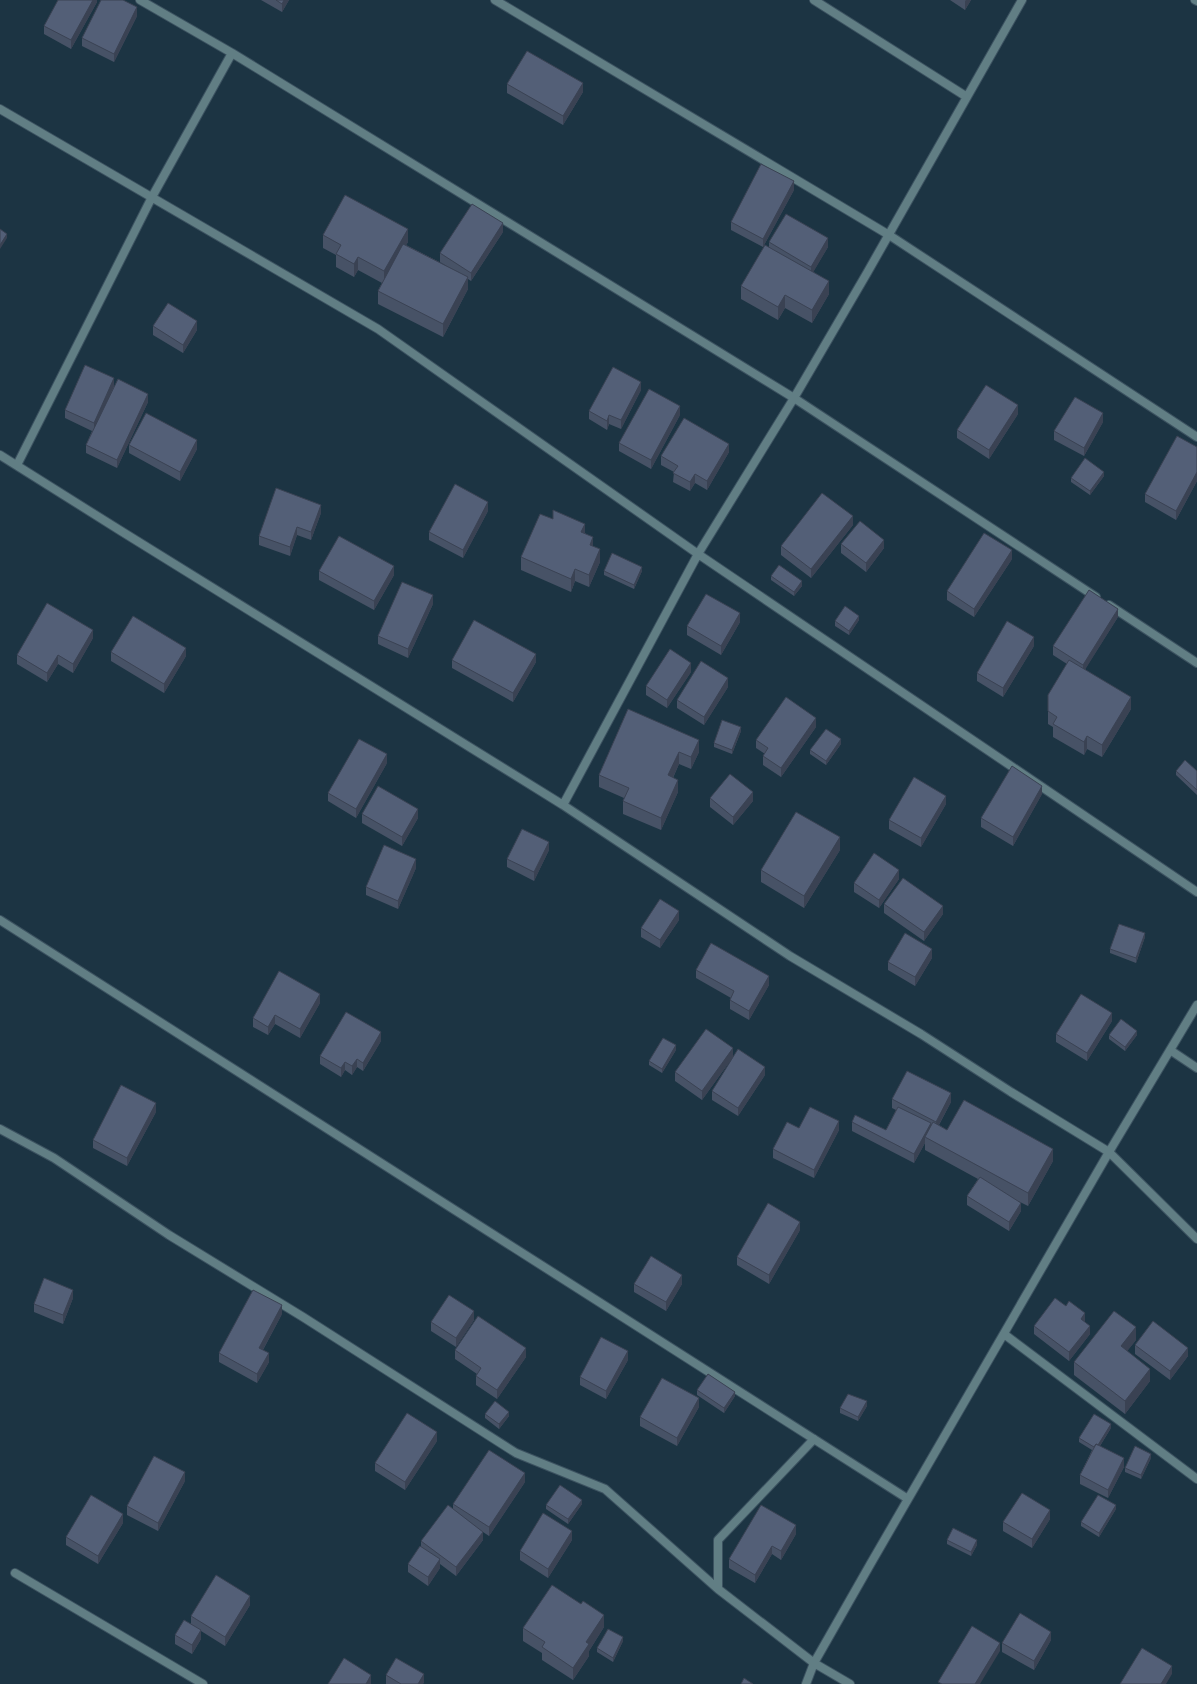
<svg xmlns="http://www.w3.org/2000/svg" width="1197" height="1684" viewBox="0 0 1197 1684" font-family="Raleway,sans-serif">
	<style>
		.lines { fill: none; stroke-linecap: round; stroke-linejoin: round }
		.street-casing { stroke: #3c5260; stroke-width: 10 }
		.street { stroke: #617e84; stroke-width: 8 }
		.wall { fill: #475266 }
		.shaded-wall { fill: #3a4253 }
		.building { fill: #535f77; stroke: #3a4253 }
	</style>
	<rect width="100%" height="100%" fill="#1c3443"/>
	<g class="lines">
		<defs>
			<path id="street" d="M140,0L232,53L794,398L1096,597
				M495,0L889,235L1197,437
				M814,0L967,97
				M1195,0L1197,1
				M0,109L378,329L698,554L1197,892
				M0,455L121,531L563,805L790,956L921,1034L1011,1092L1109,1152L1197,1239
				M17,465L152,197L232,53
				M1109,605L1197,663
				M563,805L698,554L794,398L867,273L1022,0
				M0,920L908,1499
				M1170,1050L1197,1068
				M0,1129L54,1158L169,1235L303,1317L516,1453L605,1489L718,1589
				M1004,1334L1197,1479
				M814,1439L718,1540V1589L814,1663L850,1684
				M15,1573L203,1684
				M806,1684L814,1663L871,1563L1109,1152L1197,1005"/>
		</defs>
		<use href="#street" class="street-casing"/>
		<use href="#street" class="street"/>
	</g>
	<path class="wall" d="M97,0V2L71,49L44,34V26Z
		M261,0H289L282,12Z
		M950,0H971L965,10Z
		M137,16L114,62L82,46V38Z
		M507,84L583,92L563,125L507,93Z
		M794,190L763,247L731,230V222Z
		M503,232L471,281L468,279V289L443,337L378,304V291L382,283L358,270L354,277L336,267V255L323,248V235L408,242L406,245L447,266L440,262V253Z
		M769,242L828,247L813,272L829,294L812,323L785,308L778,320L741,299V286L769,247Z
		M153,326L197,330L183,353L153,335Z
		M114,386L148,402L117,468L86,453V445L92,431L65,418V410Z
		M641,390L621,429L609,424L607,430L589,419V411Z
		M1018,414L989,459L957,438V430Z
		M680,415L651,469L619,451V443Z
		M1103,422L1084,456L1054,440V431Z
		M129,445L197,449L180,481L129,453Z
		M1197,447V481L1176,520L1145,502V494Z
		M729,452L707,490L695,483L690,491L673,482L674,472L661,465V456Z
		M1104,476L1090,495L1071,482V478Z
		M488,511L463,558L429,540V532Z
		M321,513L311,540L297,535L290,556L259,545V536Z
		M853,525L811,578L781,555V546Z
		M585,533L593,546L600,562L589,587L575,581L571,592L521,570V557Z
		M841,544L884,548L866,572L841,553Z
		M1012,559L974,617L947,600V591Z
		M319,571L394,575L374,610L319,580Z
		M604,571H642L634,589L604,575Z
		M771,576L802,586L794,596L771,580Z
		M433,604L408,658L378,644V636Z
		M1118,617L1085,669L1131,709L1102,757L1087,749L1084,755L1053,737V727L1048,724V695L1067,664L1053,655V646Z
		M859,620L849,635L835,626V621Z
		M740,622L721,655L687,635V626Z
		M93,638L73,673L58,664L47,682L17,664V655Z
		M1034,646L1003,697L977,681V673Z
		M111,652L186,656L164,693L111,661Z
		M452,660L536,662L513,702L452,668Z
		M691,672L667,708L646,695V686Z
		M728,687L704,725L677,708V700Z
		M628,709L699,752L691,769L679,764L673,778L678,792L661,830L623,814V801L624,798L599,787V775Z
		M816,727L781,777L763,765V756L765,754L756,748V740Z
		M741,731L732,754L714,747V743Z
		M841,744L826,765L810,754V750Z
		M387,763L356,818L328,801V793Z
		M1176,771H1197V795L1176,775Z
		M1042,794L1013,846L981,827V818Z
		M710,798L753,801L733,825L710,807Z
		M946,804L921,847L889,829V820Z
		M362,814L418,818L402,846L362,823Z
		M549,850L534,881L507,867V859Z
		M840,850L804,908L761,882V870Z
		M416,868L398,909L366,895V887Z
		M899,879L879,908L854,892V883Z
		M884,904L943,914L924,941L884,913Z
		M679,920L660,948L641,937V928Z
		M1145,937L1136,963L1110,953V949Z
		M932,958L915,986L888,970V962Z
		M696,970L769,985L749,1020L730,1009V1000L731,998L696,978Z
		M320,1003L300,1038L275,1024L268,1035L253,1027V1018Z
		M1112,1021L1087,1061L1056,1042V1034Z
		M1109,1035H1137L1125,1051L1109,1039Z
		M381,1041L363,1071L357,1067L352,1075L345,1070L341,1077L320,1064V1056Z
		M676,1050L662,1073L649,1065V1061Z
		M733,1057L702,1100L675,1081V1072Z
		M765,1075L738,1116L712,1100V1091Z
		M892,1099L951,1102L939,1125L947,1130L1053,1161L1028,1206L1018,1201L1021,1211L1009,1231L967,1205V1196L978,1179L925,1150V1143L914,1163L852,1131V1122L886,1130L896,1110L892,1108Z
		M156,1112L127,1166L93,1148V1140Z
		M799,1128L839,1130L814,1178L773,1158V1149Z
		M800,1230L769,1284L737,1265V1257Z
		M634,1284H682L666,1311L634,1292Z
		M73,1298L63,1324L34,1312V1304Z
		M282,1314L263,1350L269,1362L257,1383L219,1362V1353Z
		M474,1320L456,1347L431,1331V1322Z
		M1085,1322L1090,1334L1069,1361L1034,1334V1326Z
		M1136,1340L1127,1351L1150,1381L1125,1414L1074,1375V1362Z
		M1135,1345L1188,1356L1170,1380L1135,1354Z
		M455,1350L526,1357L497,1399L476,1385V1376L477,1374L455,1359Z
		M628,1360L606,1399L580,1385V1377Z
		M697,1390L735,1396L724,1413L697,1395Z
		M867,1406L858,1421L840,1413V1408Z
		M699,1407L677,1446L640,1426V1417Z
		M485,1414L509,1416L499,1429L485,1418Z
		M1111,1428L1100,1446L1124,1467L1108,1498L1080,1484V1475L1092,1450L1079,1442V1438Z
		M437,1441L405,1490L375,1471V1463Z
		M1151,1458L1141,1479L1125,1472V1468Z
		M185,1481L158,1531L127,1515V1506Z
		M525,1482L489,1536L483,1532V1540L456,1576L440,1564V1568L428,1586L408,1572V1564L421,1547V1541L453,1509V1504Z
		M582,1504L568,1524L546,1509V1505Z
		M1116,1509L1099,1537L1081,1526V1522Z
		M1050,1519L1032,1548L1003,1531V1522Z
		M123,1523L98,1564L66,1545V1537Z
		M796,1534L781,1560L772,1554L755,1583L729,1568V1559Z
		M572,1540L548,1578L520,1560V1551Z
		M947,1540L977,1545L971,1556L947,1544Z
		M250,1605L225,1646L201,1631V1639L192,1654L175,1644V1635L191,1624V1616Z
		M604,1627L589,1651V1656L573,1680L542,1660V1653L523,1641V1628Z
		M1051,1640L1034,1670L1002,1652V1643Z
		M623,1641L613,1662L597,1652V1648Z
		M386,1675L424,1682L423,1684H386Z"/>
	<path class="shaded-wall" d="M93,0H97V2L71,49V40Z
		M284,0H289L282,12V4Z
		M966,0H971L965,10V1Z
		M137,7V16L114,62V54Z
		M583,83V92L563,125V116Z
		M794,181V190L763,247V239Z
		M503,223V232L471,281V273Z
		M408,229V242L384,284V271Z
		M7,234V238L0,249V245Z
		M828,238V247L811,276V267Z
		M358,257V270L354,277V264Z
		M468,277V289L443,337V324Z
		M829,281V294L812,323V310Z
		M785,295V308L778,320V307Z
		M197,321V330L183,353V345Z
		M114,378V386L94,432V423Z
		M641,382V390L621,429V420Z
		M148,394V402L117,468V460Z
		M1018,405V414L989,459V450Z
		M680,406V415L651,469V460Z
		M1103,413V422L1084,456V448Z
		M609,415V424L607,430V421Z
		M197,440V449L180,481V472Z
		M729,444V452L707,490V481Z
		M1104,472V476L1090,495V491Z
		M1197,472V481L1176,520V511Z
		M695,474V483L690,491V482Z
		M488,502V511L463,558V550Z
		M321,505V513L311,540V532Z
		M853,516V525L811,578V569Z
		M585,524V537L581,532Z
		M297,527V535L290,556V547Z
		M593,537V549L590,545Z
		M884,540V548L866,572V563Z
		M600,549V562L589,587V575Z
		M1012,550V559L974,617V609Z
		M394,566V575L374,610V601Z
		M642,567V571L634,589V585Z
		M575,569V581L571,592V579Z
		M802,581V586L794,596V592Z
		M433,595V604L408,658V649Z
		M1118,609V617L1083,673V665Z
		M740,613V622L721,655V646Z
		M859,616V620L849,635V631Z
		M93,630V638L73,673V664Z
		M1034,637V646L1003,697V688Z
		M186,648V656L164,693V684Z
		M536,654V662L513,702V693Z
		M58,655V664L47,682V673Z
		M691,663V672L667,708V700Z
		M728,678V687L704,725V717Z
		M1131,697V709L1102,757V745Z
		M816,718V727L781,777V768Z
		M741,727V731L732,754V750Z
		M1087,736V749L1084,755V742Z
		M841,739V744L826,765V761Z
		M699,740V752L691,769V757Z
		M679,752V764L668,788V775Z
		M387,754V763L356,818V809Z
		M678,780V792L661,830V818Z
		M1042,786V794L1013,846V837Z
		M753,792V801L733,825V817Z
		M946,796V804L921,847V838Z
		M418,809V818L402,846V837Z
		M840,837V850L804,908V896Z
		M549,842V850L534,881V872Z
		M416,859V868L398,909V901Z
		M899,870V879L879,908V900Z
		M943,906V914L924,941V932Z
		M679,911V920L660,948V940Z
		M1145,933V937L1136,963V958Z
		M932,949V958L915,986V977Z
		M769,976V985L749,1020V1011Z
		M320,994V1003L300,1038V1029Z
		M1112,1013V1021L1087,1061V1053Z
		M275,1015V1024L268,1035V1027Z
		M1137,1031V1035L1125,1051V1047Z
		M381,1032V1041L363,1071V1063Z
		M676,1045V1050L662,1073V1069Z
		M733,1048V1057L702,1100V1091Z
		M357,1059V1067L352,1075V1066Z
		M345,1062V1070L341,1077V1068Z
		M765,1067V1075L738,1116V1108Z
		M951,1093V1102L936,1130V1122Z
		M156,1103V1112L127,1166V1158Z
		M839,1121V1130L814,1178V1170Z
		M931,1123V1132L925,1137V1143L914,1163V1154Z
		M1053,1149V1161L1028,1206V1193Z
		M1021,1203V1211L1009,1231V1222Z
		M800,1222V1230L769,1284V1275Z
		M682,1275V1284L666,1311V1302Z
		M73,1290V1298L63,1324V1315Z
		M282,1305V1314L259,1357V1348Z
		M474,1311V1320L456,1347V1338Z
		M1085,1313V1322L1081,1319Z
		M1090,1326V1334L1069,1361V1352Z
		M1136,1327V1340L1121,1359V1346Z
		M526,1348V1357L497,1399V1390Z
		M1188,1348V1356L1170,1380V1371Z
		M628,1351V1360L606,1399V1391Z
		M269,1353V1362L257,1383V1374Z
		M1150,1369V1381L1125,1414V1401Z
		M735,1392V1396L724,1413V1408Z
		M699,1398V1407L677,1446V1438Z
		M867,1401V1406L858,1421V1417Z
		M509,1412V1416L499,1429V1424Z
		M1111,1424V1428L1096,1452V1448Z
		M437,1432V1441L405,1490V1482Z
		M1151,1454V1458L1141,1479V1475Z
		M1124,1458V1467L1108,1498V1490Z
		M185,1472V1481L158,1531V1523Z
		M525,1473V1482L489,1536V1527Z
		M582,1500V1504L568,1524V1519Z
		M1116,1505V1509L1099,1537V1533Z
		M1050,1510V1519L1032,1548V1539Z
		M123,1514V1523L98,1564V1556Z
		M796,1525V1534L781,1560V1551Z
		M572,1531V1540L548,1578V1569Z
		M483,1532V1540L456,1576V1567Z
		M977,1540V1545L971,1556V1552Z
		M772,1546V1554L755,1583V1575Z
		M440,1559V1568L428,1586V1577Z
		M250,1596V1605L225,1646V1637Z
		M604,1615V1627L589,1651V1656L573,1680V1668L586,1642Z
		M201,1630V1639L192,1654V1645Z
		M1051,1632V1640L1034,1670V1661Z
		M623,1637V1641L613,1662V1658Z
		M1000,1643V1651L980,1684H975Z
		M1172,1666V1674L1166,1684H1161Z
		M424,1674V1682L423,1684H418Z
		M371,1675V1684H366Z"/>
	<path class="building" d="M58,0H93L71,40L44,26Z
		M101,0H123L137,7L114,54L82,38Z
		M276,0H284L282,4Z
		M527,51L583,83L563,116L507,84Z
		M761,164L794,181L763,239L731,222Z
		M345,195L408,229L384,271L358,257L354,264L336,254L341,245L323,235Z
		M472,204L503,223L471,273L440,253Z
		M786,214L828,238L811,267L769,242Z
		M0,229L7,234L0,245Z
		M403,244L468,277L443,324L378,291Z
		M765,245L829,281L812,310L785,295L778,307L741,286Z
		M168,303L197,321L183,345L153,326Z
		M85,365L114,378L94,423L65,410Z
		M613,367L641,382L621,420L609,415L607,421L589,411Z
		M118,379L148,394L117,460L86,445Z
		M986,385L1018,405L989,450L957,430Z
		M649,389L680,406L651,460L619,443Z
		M1075,397L1103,413L1084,448L1054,431Z
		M146,413L197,440L180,472L129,445Z
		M684,418L729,444L707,481L695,474L690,482L673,473L678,466L661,456Z
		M1177,436L1197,447V472L1176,511L1145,494Z
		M1085,458L1104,472L1090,491L1071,478Z
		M455,484L488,502L463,550L429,532Z
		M276,488L321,505L311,532L297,527L290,547L259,536Z
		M822,493L853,516L811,569L781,546Z
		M553,510L585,524L581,532L593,537L590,545L600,549L589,575L575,569L571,579L521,557L540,514L553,519Z
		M860,521L884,540L866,563L841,544Z
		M984,533L1012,550L974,609L947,591Z
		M339,536L394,566L374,601L319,571Z
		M612,553L642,567L634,585L604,571Z
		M779,565L802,581L794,592L771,576Z
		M402,582L433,595L408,649L378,636Z
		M1089,590L1118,609L1083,665L1053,646Z
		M706,594L740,613L721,646L687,626Z
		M47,603L93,630L73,664L58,655L47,673L17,655Z
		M845,606L859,616L849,631L835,621Z
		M133,616L186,648L164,684L111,652Z
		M474,620L536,654L513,693L452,660Z
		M1007,621L1034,637L1003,688L977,673Z
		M670,649L691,663L667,700L646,686Z
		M1069,660L1131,697L1102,745L1087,736L1084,742L1053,724L1057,717L1048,711V695Z
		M701,661L728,678L704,717L677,700Z
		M786,697L816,718L781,768L763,756L768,748L756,740Z
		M628,709L699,740L691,757L679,752L668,775L678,780L661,818L623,801L629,788L599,775Z
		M722,720L741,727L732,750L714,743Z
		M826,729L841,739L826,761L810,750Z
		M359,739L387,754L356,809L328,793Z
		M1185,760L1197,771V790L1176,771Z
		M1012,766L1042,786L1013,837L981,818Z
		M730,774L753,792L733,817L710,798Z
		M914,777L946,796L921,838L889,820Z
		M378,786L418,809L402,837L362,814Z
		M796,812L840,837L804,896L761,870Z
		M522,829L549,842L534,872L507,859Z
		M384,845L416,859L398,901L366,887Z
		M874,853L899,870L879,900L854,883Z
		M903,878L943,906L924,932L884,904Z
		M660,899L679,911L660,940L641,928Z
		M1119,924L1145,933L1136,958L1110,949Z
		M905,933L932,949L915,977L888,962Z
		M711,943L769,976L749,1011L730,1000L734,991L696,970Z
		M279,971L320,994L300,1029L275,1015L268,1027L253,1018Z
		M1081,994L1112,1013L1087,1053L1056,1034Z
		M346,1012L381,1032L363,1063L357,1059L352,1066L345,1062L341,1068L320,1056Z
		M1121,1019L1137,1031L1125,1047L1109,1035Z
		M706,1029L733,1048L702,1091L675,1072Z
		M663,1038L676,1045L662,1069L649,1061Z
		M738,1049L765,1067L738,1108L712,1091Z
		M907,1071L951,1093L936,1122L892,1099Z
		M121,1085L156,1103L127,1158L93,1140Z
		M964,1100L1053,1149L1028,1193L925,1137L933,1122L947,1130Z
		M810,1107L839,1121L814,1170L773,1149L787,1122L799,1128Z
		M898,1107L931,1123L914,1154L852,1122L855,1115L886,1130Z
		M980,1177L1021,1203L1009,1222L967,1196Z
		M768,1203L800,1222L769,1275L737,1257Z
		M651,1256L682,1275L666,1302L634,1284Z
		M44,1278L73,1290L63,1315L34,1304Z
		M253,1290L282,1305L259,1348L269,1353L257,1374L219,1353Z
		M449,1295L474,1311L456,1338L431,1322Z
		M1055,1298L1066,1306L1069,1301L1085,1313L1081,1319L1090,1326L1069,1352L1034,1326Z
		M1114,1311L1136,1327L1121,1346L1150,1369L1125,1401L1074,1362Z
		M478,1316L526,1348L497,1390L476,1376L481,1368L455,1350Z
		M1153,1321L1188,1348L1170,1371L1135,1345Z
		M601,1337L628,1351L606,1391L580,1377Z
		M708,1374L735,1392L724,1408L697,1390Z
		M662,1378L699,1398L677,1438L640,1417Z
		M848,1394L867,1401L858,1417L840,1408Z
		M495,1401L509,1412L499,1424L485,1414Z
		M407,1413L437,1432L405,1482L375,1463Z
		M1094,1414L1111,1424L1098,1445L1096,1444L1094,1447L1079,1438Z
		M1096,1444L1124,1458L1108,1490L1080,1475Z
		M1135,1446L1151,1454L1141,1475L1125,1468Z
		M489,1450L525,1473L489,1527L453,1504Z
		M154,1456L185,1472L158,1523L127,1506Z
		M560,1485L582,1500L568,1519L546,1505Z
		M1022,1493L1050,1510L1032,1539L1003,1522Z
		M91,1495L123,1514L98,1556L66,1537Z
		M1098,1495L1116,1505L1099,1533L1081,1522Z
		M448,1505L483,1532L456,1567L421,1541Z
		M761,1505L796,1525L781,1551L772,1546L755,1575L729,1559Z
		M543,1513L572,1531L548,1569L520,1551Z
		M953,1528L977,1540L971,1552L947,1540Z
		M420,1546L440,1559L428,1577L408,1564Z
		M216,1575L250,1596L225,1637L191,1616Z
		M552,1585L581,1604L583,1601L604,1615L586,1642L589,1644L573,1668L542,1647L545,1642L523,1628Z
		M1020,1613L1051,1632L1034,1661L1002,1643Z
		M184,1620L201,1630L192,1645L175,1635Z
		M972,1626L1000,1643L975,1684H942L938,1682Z
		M608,1629L623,1637L613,1658L597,1648Z
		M1142,1648L1172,1666L1161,1684H1120Z
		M344,1658L371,1675L366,1684H328Z
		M396,1658L424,1674L418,1684H401L386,1675Z
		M744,1678L753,1684H741Z"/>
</svg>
